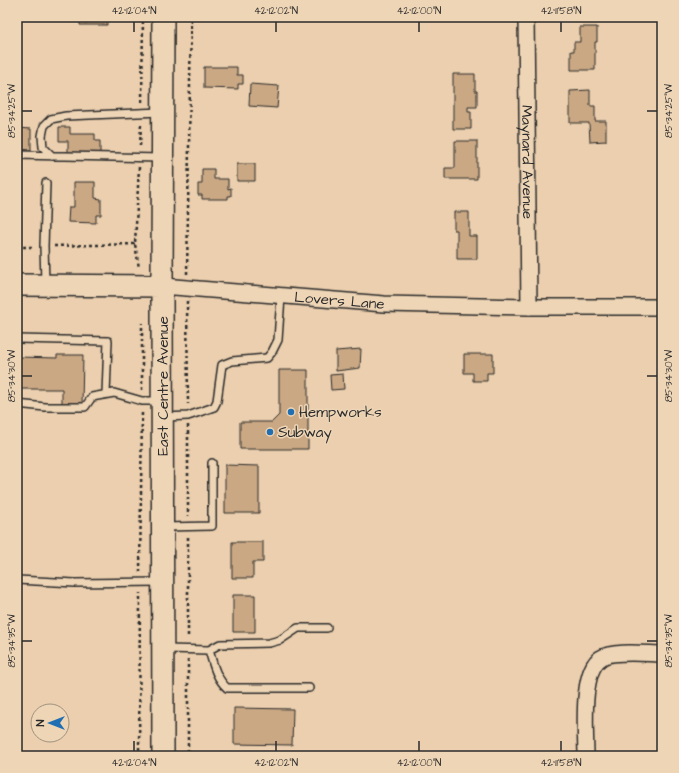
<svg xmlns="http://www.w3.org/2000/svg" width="679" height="773" viewBox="0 0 679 773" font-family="'Architects Daughter',sans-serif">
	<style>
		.building { fill: #caa884; stroke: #2b2b2b }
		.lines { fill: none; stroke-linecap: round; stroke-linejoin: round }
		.lane-casing { stroke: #2b2b2b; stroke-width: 10 }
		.street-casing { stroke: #2b2b2b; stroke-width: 18 }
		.secondary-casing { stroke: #2b2b2b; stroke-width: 24 }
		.path { stroke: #2b2b2b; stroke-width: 2.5; stroke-dasharray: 3 3; stroke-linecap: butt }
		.lane { stroke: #eed5b6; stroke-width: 7 }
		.street { stroke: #eed5b6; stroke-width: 15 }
		.secondary { stroke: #eed5b6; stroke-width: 21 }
		.ticks { fill: none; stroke: #2b2b2b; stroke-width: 1.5 }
		.poi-dot { fill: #1f6fb2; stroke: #eed5b6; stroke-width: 1.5 }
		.labels { text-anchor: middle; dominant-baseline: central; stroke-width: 3; stroke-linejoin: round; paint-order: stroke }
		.street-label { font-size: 15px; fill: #2b2b2b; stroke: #eed5b6 }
		.poi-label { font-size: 15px; fill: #2b2b2b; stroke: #eed5b6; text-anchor: start }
		.neatline { fill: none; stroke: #2b2b2b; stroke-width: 1.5 }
		.ticks-label { font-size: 10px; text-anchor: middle; fill: #2b2b2b }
	</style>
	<rect width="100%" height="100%" fill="#ebcfae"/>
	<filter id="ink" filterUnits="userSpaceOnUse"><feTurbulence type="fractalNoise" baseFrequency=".025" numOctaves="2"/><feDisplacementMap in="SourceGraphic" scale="8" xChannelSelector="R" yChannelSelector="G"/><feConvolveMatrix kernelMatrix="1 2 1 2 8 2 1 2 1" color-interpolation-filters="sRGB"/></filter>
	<g filter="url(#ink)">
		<path class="building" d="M80,17H107V25H80Z
			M580,27H597V42H595V70H571V51H574V42H580Z
			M204,67H237V75H243V84H238V89L204,88Z
			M453,74H475V91H477V107H468V112H471V129H453Z
			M250,84L279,86L277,108L249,106Z
			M590,90V106H595V121H606V141L590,142L589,123H570V91Z
			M59,127H70V134H95V141H100V153H68V141H59Z
			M17,128L31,129V150L17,149Z
			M455,141H477V179H445V168H455Z
			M237,164H255V181H237Z
			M202,169H214V179H228V189L231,188V196H228V199H202V195H198V184H202Z
			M74,182H95V198L101,199V215H96V223L68,222L69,207H74Z
			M454,212H469V236H477V259H457V230H454Z
			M361,349L360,368L336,371V351Z
			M464,354H493V373H487V381H473V373H464Z
			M57,355H83L82,405H62V389H17V357L57,358Z
			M279,370H308V449H240V422H272L279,415Z
			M343,374L344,389L331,390L330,375Z
			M225,465L259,466V513H225Z
			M232,542H263V562H253V578H232Z
			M233,595H255V632H233Z
			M234,708L293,709L292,745L234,744Z"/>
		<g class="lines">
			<defs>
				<path id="lane" d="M17,155L161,158
					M52,156L43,147L42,136L44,126L51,119L66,116L161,112
					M45,283L44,246L46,183
					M17,339L108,341L106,394
					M17,404L45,407H85L92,397L114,393L142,401H160
					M165,417L188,416L214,407L217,401L222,365L232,361L267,358L272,352L278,340L281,296
					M165,527L212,526V463
					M17,580L75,583L160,582
					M165,649L209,650C213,664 216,678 227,688H309
					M209,650L220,644L269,643L280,640L298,628H327"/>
				<g id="street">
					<path id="s1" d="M526,17L529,307"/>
					<path id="s2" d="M162,286L384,304L529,307H662"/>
					<path d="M586,756C586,733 580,671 601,658C612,650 648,654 662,654"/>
				</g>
				<path id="secondary" d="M17,285L162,286
					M163,756L162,286L163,17"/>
			</defs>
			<use href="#lane" class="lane-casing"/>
			<use href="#street" class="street-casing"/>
			<use href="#secondary" class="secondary-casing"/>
			<path class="path" d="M142,102L143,17
				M140,146L141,123
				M139,167L135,244L139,268
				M54,246L135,244
				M17,247H35
				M187,274L191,17
				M187,301L188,404
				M142,390V323
				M188,425V516
				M188,537V638
				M140,572L142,411
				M188,659V756
				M139,756L140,593"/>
			<use href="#lane" class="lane"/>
			<use href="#street" class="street"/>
			<use href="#secondary" class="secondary"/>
		</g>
	</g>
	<path class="ticks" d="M134,22V32M276,22V32M419,22V32M561,22V32M22,111H32M647,111H657M22,376H32M647,376H657M22,641H32M647,641H657M134,741V751M276,741V751M419,741V751M561,741V751"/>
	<g class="poi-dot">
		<circle cx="291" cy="412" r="4"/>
		<circle cx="270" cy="432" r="4"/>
	</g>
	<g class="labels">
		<g class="street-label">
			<text stroke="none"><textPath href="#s1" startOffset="145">Maynard Avenue</textPath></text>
			<text stroke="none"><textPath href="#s2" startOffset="178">Lovers Lane</textPath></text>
			<text transform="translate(163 386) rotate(-90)">East Centre Avenue</text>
		</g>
		<g class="poi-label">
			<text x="299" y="412">Hempworks</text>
			<text x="278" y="432">Subway</text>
		</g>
	</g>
	<rect width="679" height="773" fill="none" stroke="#eed5b6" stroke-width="44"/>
	<g transform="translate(50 723) rotate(270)"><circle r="19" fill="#eed5b6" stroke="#a0917e"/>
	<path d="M0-3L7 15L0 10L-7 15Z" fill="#1f6fb2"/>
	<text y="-6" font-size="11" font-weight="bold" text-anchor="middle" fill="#2b2b2b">N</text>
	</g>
	<rect x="22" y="22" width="635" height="729" class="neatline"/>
	<g class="ticks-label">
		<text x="134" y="14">42°12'04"N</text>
		<text x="276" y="14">42°12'02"N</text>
		<text x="419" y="14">42°12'00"N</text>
		<text x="561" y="14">42°11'58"N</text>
		<text transform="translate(668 111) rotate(-90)" y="4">85°34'25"W</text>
		<text transform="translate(11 111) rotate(-90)" y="4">85°34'25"W</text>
		<text transform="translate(668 376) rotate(-90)" y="4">85°34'30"W</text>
		<text transform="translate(11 376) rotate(-90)" y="4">85°34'30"W</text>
		<text transform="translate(668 641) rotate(-90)" y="4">85°34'35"W</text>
		<text transform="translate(11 641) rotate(-90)" y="4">85°34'35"W</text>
		<text x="134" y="766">42°12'04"N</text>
		<text x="276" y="766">42°12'02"N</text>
		<text x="419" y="766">42°12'00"N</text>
		<text x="561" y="766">42°11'58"N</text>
	</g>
</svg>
